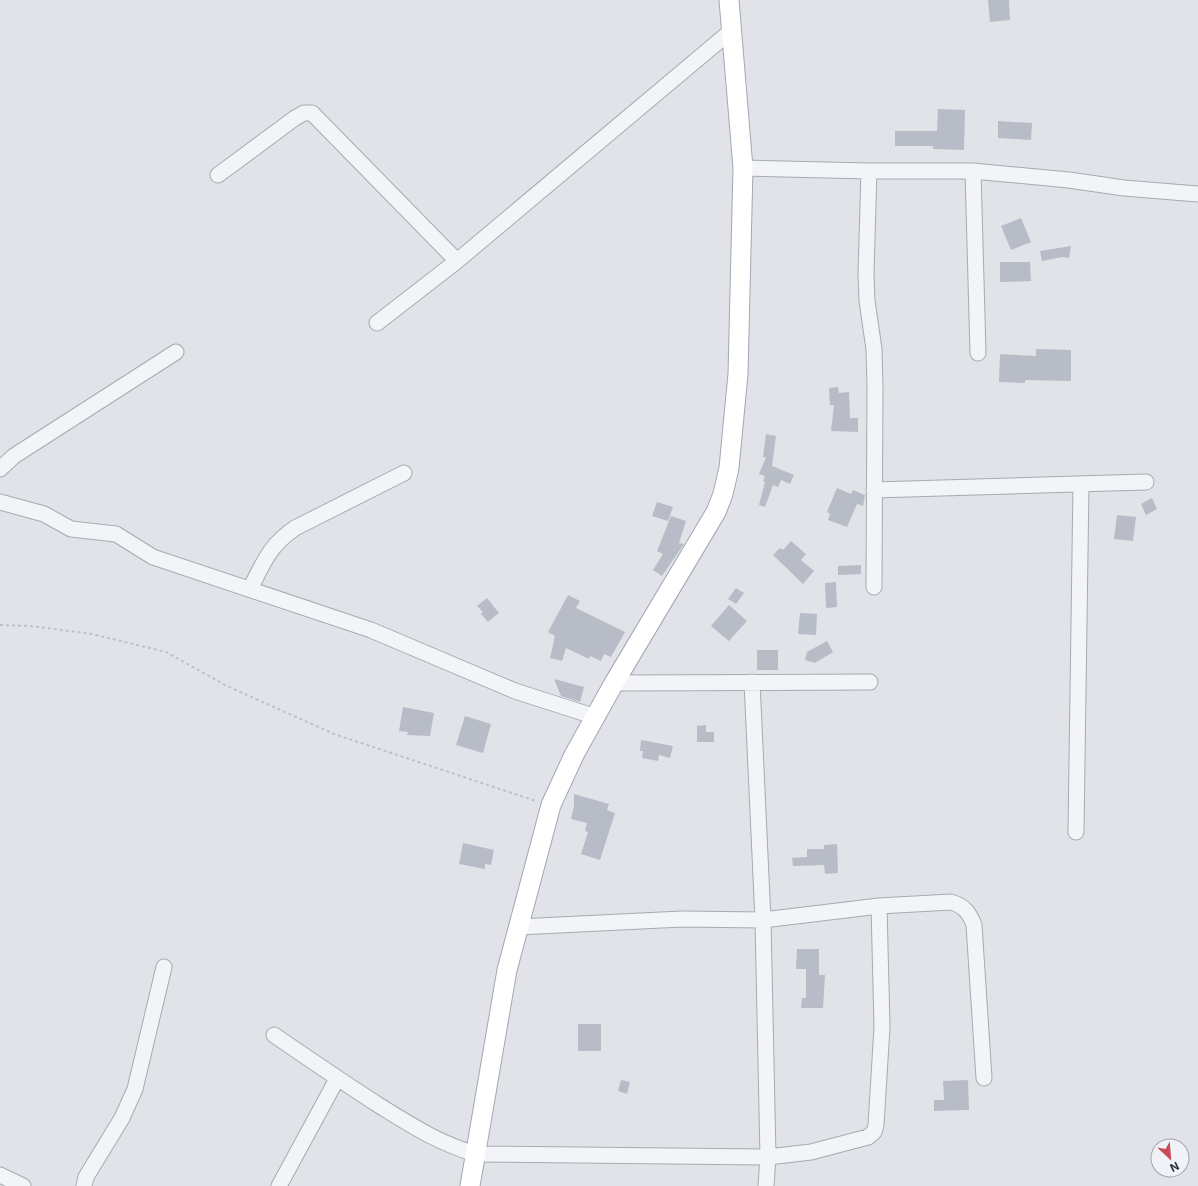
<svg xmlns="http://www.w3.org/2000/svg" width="1198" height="1186" viewBox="0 0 1198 1186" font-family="Inter,sans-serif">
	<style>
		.building { fill: #b8bcc6 }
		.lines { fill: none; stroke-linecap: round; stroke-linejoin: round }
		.minor-casing { stroke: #a6aab3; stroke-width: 17 }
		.major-casing { stroke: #a0a7b4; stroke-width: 21 }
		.path { stroke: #bfc1c7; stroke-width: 2; stroke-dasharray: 3 3; stroke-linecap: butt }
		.minor { stroke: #f3f4f7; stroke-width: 15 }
		.major { stroke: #fff; stroke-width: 19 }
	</style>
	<rect width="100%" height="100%" fill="#e1e3e9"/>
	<path class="building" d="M988,0H1009L1010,20L990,22Z
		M938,109L965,110L964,150L933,149V146H895V131H937Z
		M998,121L1032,123L1031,140L998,138Z
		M1021,218L1031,242L1011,250L1001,226Z
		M1071,246L1069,258L1062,257L1042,261L1040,251Z
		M1000,262H1030L1031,281L1000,282Z
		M1036,349L1071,350V381L1025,380V383L999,382L1000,354L1036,356Z
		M838,387L839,393L849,392L850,418H858V432L831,431L834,405H830L829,388Z
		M766,434L776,436L772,466L794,475L790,484L781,480L778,487L773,485L765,507L759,505L765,482L763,481L765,476L759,474L766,457H763Z
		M837,488L851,494L853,490L865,495L863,506L857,504L847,527L828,520L830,514L827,512Z
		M1152,498L1157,509L1146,515L1141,504Z
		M657,502L673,507L668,521L652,516Z
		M1117,515L1136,517L1133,541L1114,539Z
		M671,516L686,521L679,543L684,544L662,576L653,570L663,554L657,551Z
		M791,541L806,554L801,560L814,571L803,584L773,555L780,548L783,550Z
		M861,565V574L838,575V566Z
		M836,582L837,607L826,608L825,583Z
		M736,588L744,593L736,604L728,599Z
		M568,595L580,601L576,608L625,632L611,657L604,654L601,661L590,656L589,659L566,648L562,661L550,658L555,636L548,632Z
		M487,598L499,613L488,622L481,614L483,612L477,606Z
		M729,605L747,621L729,641L711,626Z
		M800,613L817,614L816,635L798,634Z
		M827,641L833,652L815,663L805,660L807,652Z
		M757,650H778V670H757Z
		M554,679L584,687L580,702L561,696Z
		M403,707L434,713L430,736L407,735L408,732L399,731Z
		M465,716L491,724L483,753L456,745Z
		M706,725V732H714V742H697V726Z
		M641,740L673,746L670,758L659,755L658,761L642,758L643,751H640Z
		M574,794L609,804L607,810L615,813L600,860L581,854L588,832L585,831L587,823L571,819L574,806Z
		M463,843L494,850L491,865L485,864V869L459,864Z
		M837,844L838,873L825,874L824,865L793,866L792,858L807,857V849H824V845Z
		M797,949H819V975H825L823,1008H801L802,998H806V969H796Z
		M578,1024H601V1051H578Z
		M621,1080L630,1082L627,1094L618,1091Z
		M968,1080L969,1110L934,1111V1100H944L943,1081Z"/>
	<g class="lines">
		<defs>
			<path id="minor" d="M743,168L869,171H973L1069,180L1124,188L1198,194
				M869,171L866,274L867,301L874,349L875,386L874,587
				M973,171L978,353
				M218,175L295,118L304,113H312L457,261
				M377,323L457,261L731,31
				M0,469L14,456L176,352
				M874,490L1146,482
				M0,502L44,514L71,529L116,534L153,557L371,630L515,691L596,717
				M250,589C264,562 269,546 295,528L404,473
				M752,682L763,920L768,1157L766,1186
				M614,683L870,682
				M1076,832L1081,484
				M518,927L682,919L763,920L879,906L951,902C964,906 969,912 974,925L984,1078
				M274,1035C309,1059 344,1083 380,1106C414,1127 437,1142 475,1154L768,1157L811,1152L868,1137L874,1132L876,1125L882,1027L879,906
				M0,1175L23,1186
				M84,1186L86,1177L122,1118L135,1089L164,967
				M279,1186L337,1079"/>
			<path id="major" d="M470,1186L507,970L551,805L574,755L614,683L716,512L723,494L729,468L738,374L743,168L729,0"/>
		</defs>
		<use href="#minor" class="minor-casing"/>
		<use href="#major" class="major-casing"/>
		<path class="path" d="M0,625L31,626L92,634L166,652L227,686L334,734L536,801"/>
		<use href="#minor" class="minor"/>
		<use href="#major" class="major"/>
	</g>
	<g transform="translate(1170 1158) rotate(154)"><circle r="19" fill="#f0f2f7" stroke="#a1a4ae"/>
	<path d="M0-3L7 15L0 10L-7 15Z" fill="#ca4a55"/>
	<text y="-6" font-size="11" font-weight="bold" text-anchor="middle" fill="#2a3040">N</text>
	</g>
</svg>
